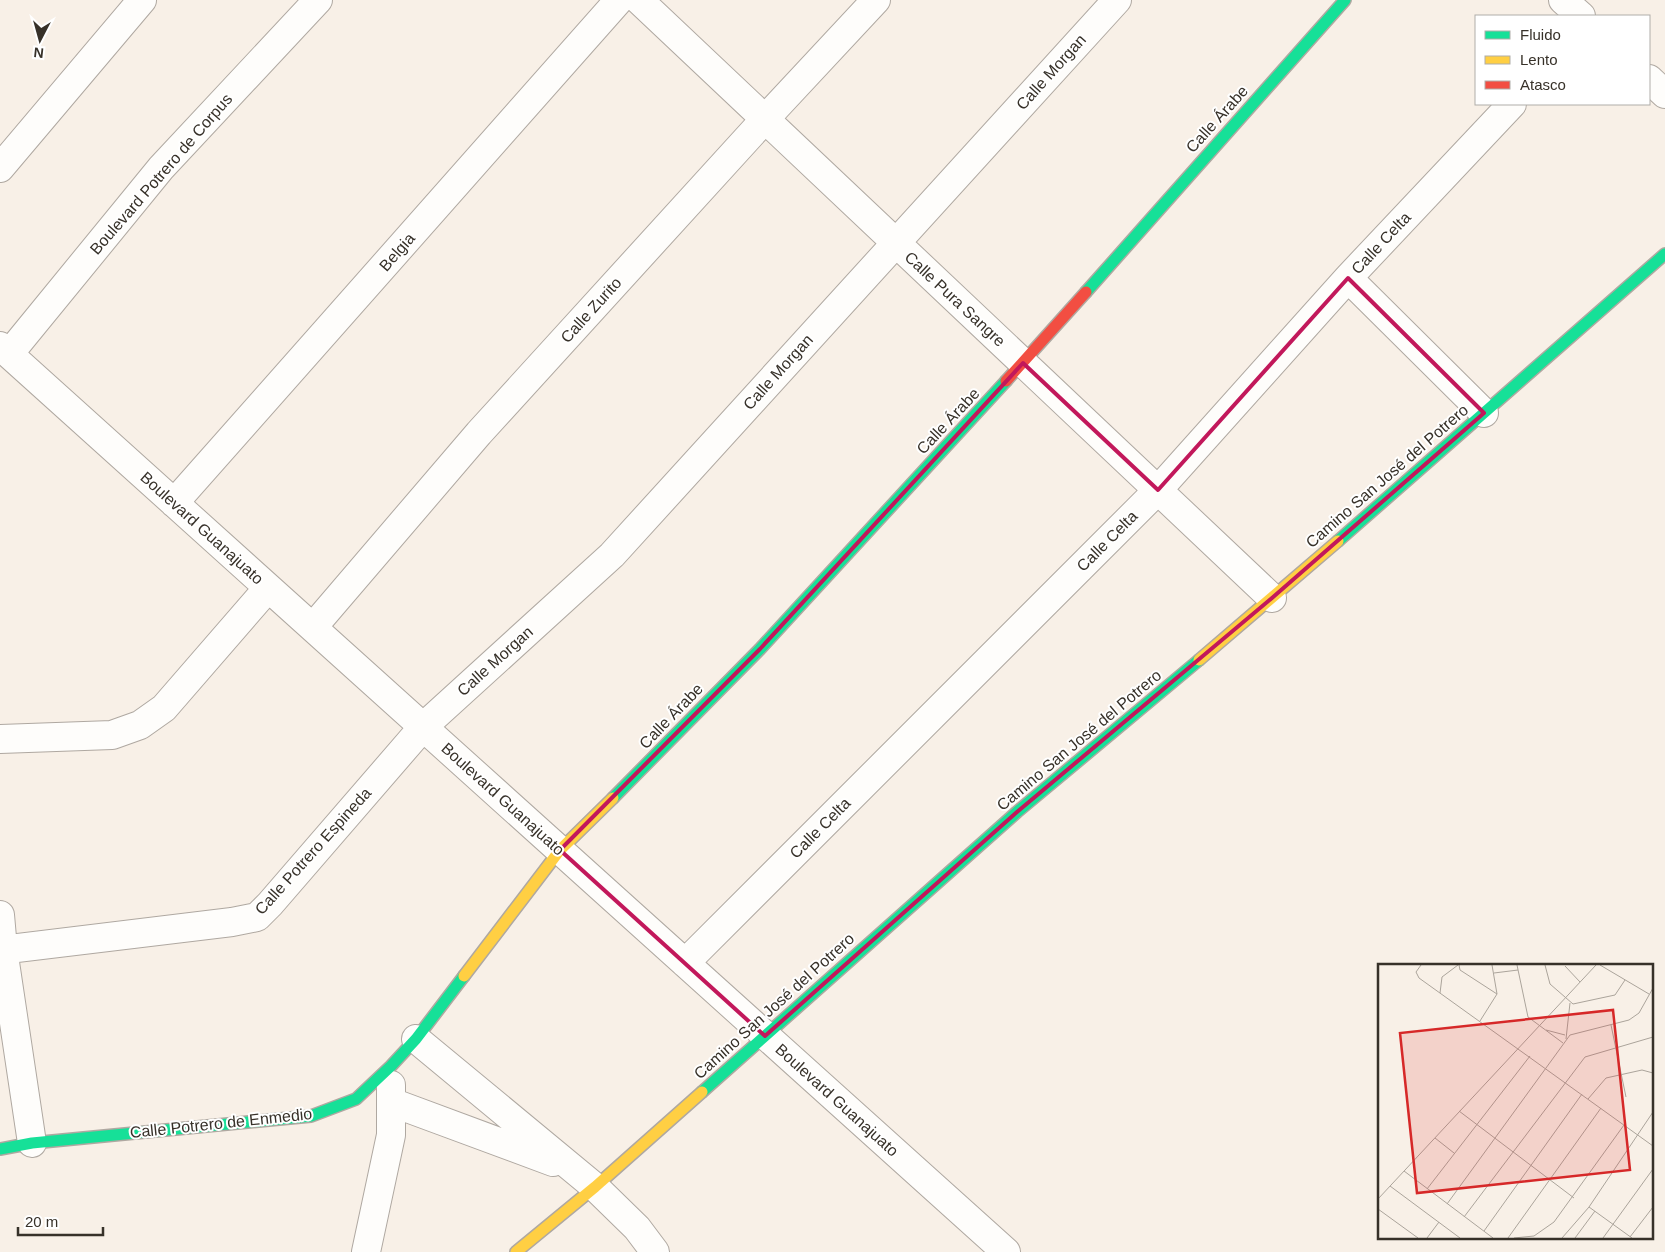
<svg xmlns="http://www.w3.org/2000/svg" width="1665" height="1252" viewBox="0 0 1665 1252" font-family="Arial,sans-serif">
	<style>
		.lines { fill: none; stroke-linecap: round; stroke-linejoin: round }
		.street-casing { stroke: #afa8a1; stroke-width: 30 }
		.fast-casing { stroke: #afa8a1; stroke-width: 14 }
		.slow-casing { stroke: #afa8a1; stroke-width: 14 }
		.jam-casing { stroke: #afa8a1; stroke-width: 14 }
		.street { stroke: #fefdfb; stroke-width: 28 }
		.fast { stroke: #16e098; stroke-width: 11 }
		.slow { stroke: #ffcf43; stroke-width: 11 }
		.jam { stroke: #f24e42; stroke-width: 11 }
		.marked { fill: none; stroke: #c2185b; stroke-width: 4; stroke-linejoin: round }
		.labels { text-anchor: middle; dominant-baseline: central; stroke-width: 4; stroke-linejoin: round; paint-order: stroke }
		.street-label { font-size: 16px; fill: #373129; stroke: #fff }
		.inset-road { fill: none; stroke: #aba49b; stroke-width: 1 }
		.view { fill: #d62828; fill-opacity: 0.15; stroke: #d62828; stroke-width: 2.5 }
		.inset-edge { fill: none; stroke: #373129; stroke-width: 2.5 }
	</style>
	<rect width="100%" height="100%" fill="#f8f0e7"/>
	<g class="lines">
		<defs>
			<path id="street" d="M639,0L1272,598
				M1563,0L1581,16
				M1649,79L1665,94
				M0,168L142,0
				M1348,278L1484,413
				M0,346L1006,1252
				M9,354L161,168L318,0
				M174,503L619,0
				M313,627L479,433L765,119L876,0
				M0,739L112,735L140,725L164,708L268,588
				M0,915L3,949L32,1143
				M0,950L232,922L257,917L270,904L423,727L612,555L1117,0
				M685,963L1158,490L1348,278L1512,104
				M416,1039L595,1187L637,1228L655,1252
				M391,1102L553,1162
				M366,1252L391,1135V1085"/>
			<path id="fast" d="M1086,292L1345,0
				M1338,541L1665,254
				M613,798L760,649L1006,381
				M702,1092L1017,812L1199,660
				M0,1149L32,1143L311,1116L356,1099L391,1066L416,1039L464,976"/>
			<path id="slow" d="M1199,660L1338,541
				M464,976L560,850L613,798
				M516,1252L595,1187L702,1092"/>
			<path id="jam" d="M1006,381L1086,292"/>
		</defs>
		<use href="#street" class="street-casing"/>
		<use href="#fast" class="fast-casing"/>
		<use href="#slow" class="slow-casing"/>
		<use href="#jam" class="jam-casing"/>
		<use href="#street" class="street"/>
		<use href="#fast" class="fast"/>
		<use href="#slow" class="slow"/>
		<use href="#jam" class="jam"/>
	</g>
	<path class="marked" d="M1348,278L1484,413L1272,598L1017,812L765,1036L560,850L760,649L1023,363L1158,490Z"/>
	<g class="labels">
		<g class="street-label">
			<text transform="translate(1051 72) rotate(-48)">Calle Morgan</text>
			<text transform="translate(1217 119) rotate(-48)">Calle Árabe</text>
			<text transform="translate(161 174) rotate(-49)">Boulevard Potrero de Corpus</text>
			<text transform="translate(1381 243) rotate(-47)">Calle Celta</text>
			<text transform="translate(397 252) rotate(-49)">Belgia</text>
			<text transform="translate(955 299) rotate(43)">Calle Pura Sangre</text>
			<text transform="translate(591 310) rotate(-48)">Calle Zurito</text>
			<text transform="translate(778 372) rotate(-48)">Calle Morgan</text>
			<text transform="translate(948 421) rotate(-47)">Calle Árabe</text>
			<text transform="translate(1387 476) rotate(-41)">Camino San José del Potrero</text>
			<text transform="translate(202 528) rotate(42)">Boulevard Guanajuato</text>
			<text transform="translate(1107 541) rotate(-45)">Calle Celta</text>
			<text transform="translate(495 661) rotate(-42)">Calle Morgan</text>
			<text transform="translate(671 716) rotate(-46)">Calle Árabe</text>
			<text transform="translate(1079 740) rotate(-40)">Camino San José del Potrero</text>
			<text transform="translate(503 799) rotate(42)">Boulevard Guanajuato</text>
			<text transform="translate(820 828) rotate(-45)">Calle Celta</text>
			<text transform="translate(313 851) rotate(-48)">Calle Potrero Espineda</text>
			<text transform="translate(774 1006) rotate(-42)">Camino San José del Potrero</text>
			<text transform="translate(837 1100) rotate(42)">Boulevard Guanajuato</text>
			<text transform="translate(221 1123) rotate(-6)">Calle Potrero de Enmedio</text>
		</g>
	</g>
	<g transform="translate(1378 964)">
		<rect width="275" height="275" fill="#f8f0e7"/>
		<path class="inset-road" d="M43,1L38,8L41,14L275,182M81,1L82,6L119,30M139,1L150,53L185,79M167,1L172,20L195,40L237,31L247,16M222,1L271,30M187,2L202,18M116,9L140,6M62,29L64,13L80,1M102,57L119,30L114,1M233,61L248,133M168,66L187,71M188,75L192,39M210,135L228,114L264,106L275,109M81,147L196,234M57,174L76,189M26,207L115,274M12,222L82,274M49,225L152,92M0,235L218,1M69,240L192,71L251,56L261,49L275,24M211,243L254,274M0,245L40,274M86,253L207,93L275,73M106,267L204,130M252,273L275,243M49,274L61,258M130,274L223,144M136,274L156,272L176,258L246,161M184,274L211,243L275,148M197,274L217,247M225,274L275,205"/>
		<path class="view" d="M235,46L252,206L39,229L22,69Z"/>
		<rect width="275" height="275" class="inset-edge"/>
	</g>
	<rect x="1475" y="15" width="175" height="90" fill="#ffffff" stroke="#afada9"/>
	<rect x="1485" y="31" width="25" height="8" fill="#16e098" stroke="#afada9"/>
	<text x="1520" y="40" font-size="15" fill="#373129">Fluido</text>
	<rect x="1485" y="56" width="25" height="8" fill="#ffcf43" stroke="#afada9"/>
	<text x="1520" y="65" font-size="15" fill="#373129">Lento</text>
	<rect x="1485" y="81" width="25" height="8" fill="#f24e42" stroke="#afada9"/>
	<text x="1520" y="90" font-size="15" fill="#373129">Atasco</text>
	<g transform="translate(40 40) rotate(186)" stroke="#ffffff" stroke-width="4" paint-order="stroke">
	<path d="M0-4L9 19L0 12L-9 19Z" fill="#373129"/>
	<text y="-8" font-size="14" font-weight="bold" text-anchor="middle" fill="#373129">N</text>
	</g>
	<path d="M18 1227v8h85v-8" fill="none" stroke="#373129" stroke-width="2.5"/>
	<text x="25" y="1227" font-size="15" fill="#373129" stroke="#ffffff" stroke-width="4" paint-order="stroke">20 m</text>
</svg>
